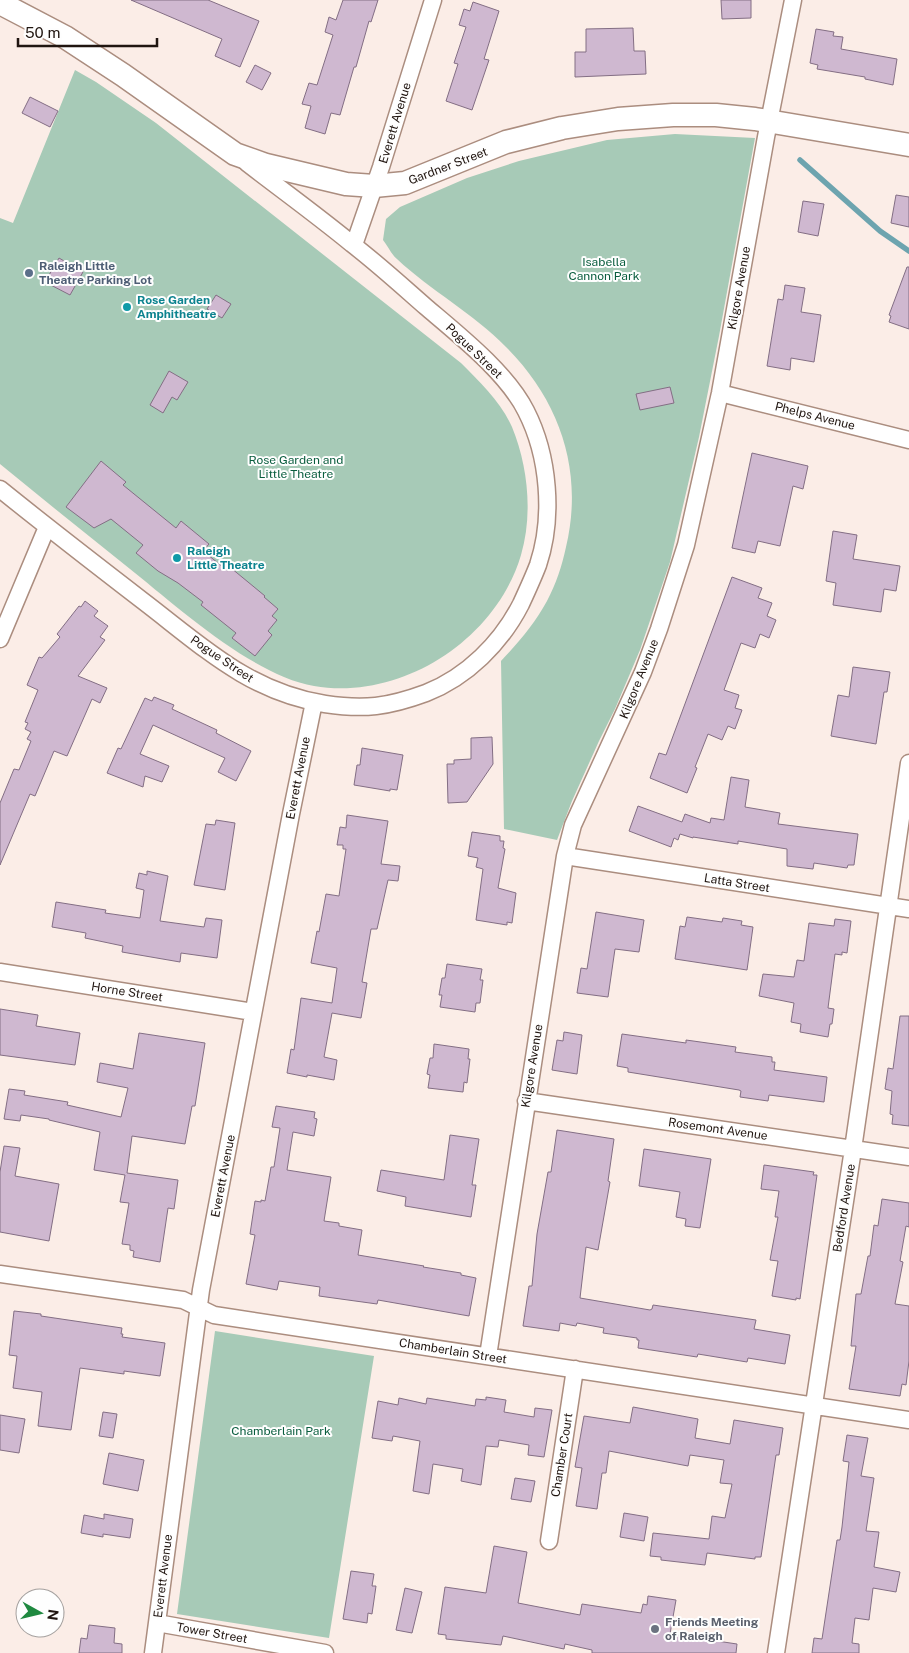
<svg xmlns="http://www.w3.org/2000/svg" width="909" height="1653" viewBox="0 0 909 1653" font-family="'Public Sans',sans-serif">
	<style>
		.green { fill: #a7cab7 }
		.lines { fill: none; stroke-linecap: round; stroke-linejoin: round }
		.stream { stroke: #6da4af; stroke-width: 5.5 }
		.building { fill: #cfb8d0; stroke: #836e84 }
		.street-casing { stroke: #ab8d7f; stroke-width: 19 }
		.secondary-casing { stroke: #ab8d7f; stroke-width: 25 }
		.street { stroke: #fff; stroke-width: 16 }
		.secondary { stroke: #fff; stroke-width: 22 }
		.service-dot { fill: #5c6f8a; stroke: #fefefe; stroke-width: 2 }
		.culture-dot { fill: #0f9aa8; stroke: #fefefe; stroke-width: 2 }
		.worship-dot { fill: #6b7280; stroke: #fefefe; stroke-width: 2 }
		.labels { text-anchor: middle; dominant-baseline: central; stroke-width: 4; stroke-linejoin: round; paint-order: stroke }
		.street-label { font-size: 12px; fill: #201510; stroke: #fefefe }
		.park-label { font-size: 12px; fill: #095d3e; stroke: #fefefe }
		.service-label { font-size: 12px; font-weight: bold; fill: #4e5e75; stroke: #fefefe; text-anchor: start }
		.culture-label { font-size: 12px; font-weight: bold; fill: #0d838f; stroke: #fefefe; text-anchor: start }
		.worship-label { font-size: 12px; font-weight: bold; fill: #5b616d; stroke: #fefefe; text-anchor: start }
	</style>
	<rect width="100%" height="100%" fill="#fbede7"/>
	<path class="green" d="M75,70L96,82L156,123L461,363C480,382 501,402 512,427C528,466 533,514 521,555C496,640 401,701 314,686C255,676 182,611 135,573C90,537 45,501 0,464V218L13,223Z
		M675,134L755,138L719,336L699,437L670,562L640,650L615,709L599,741L572,801L557,840L504,829L501,661C519,642 535,623 547,601C556,584 562,566 566,547C584,471 560,401 506,347C473,313 431,291 397,259C391,254 388,246 383,240L386,219L400,207L467,178L519,161L607,140Z
		M215,1331L374,1356L329,1638L177,1614Z"/>
	<g class="lines">
		<path class="stream" d="M800,160L880,231L909,251"/>
	</g>
	<path class="building" d="M131,0H208L259,21L240,67L215,56L222,39Z
		M343,0H378L371,22L369,21L356,67H354L340,115L331,113L325,134L305,128L311,106L302,104L309,83L317,85L333,35L325,32L329,17L336,20Z
		M721,0H751V18L722,19Z
		M473,2L499,11L484,59L489,60L472,110L446,101L458,64L454,63L466,27L459,25L464,9L470,11Z
		M633,28L634,51H645L646,74L575,77V52H586V29Z
		M816,29L834,32L833,36L843,37L841,49L897,59L893,85L865,79V77L817,69L818,65L810,63Z
		M255,65L271,73L262,90L246,82Z
		M30,97L58,111L50,127L22,113Z
		M896,195L909,197V227L891,223Z
		M803,201L824,204L818,236L798,232Z
		M59,258L83,272L70,295L45,282Z
		M907,267H909V329L889,322L891,316L889,315Z
		M785,285L805,288L801,312L821,315L814,362L791,358L790,370L767,366L778,299L783,300Z
		M216,295L231,304L222,318L207,309Z
		M169,371L188,382L177,400L172,397L163,413L150,405Z
		M670,387L674,403L640,410L636,394Z
		M752,453L808,466L803,489L793,486L780,546L758,541L755,553L732,548Z
		M101,461L126,482L123,485L176,528L181,521L209,544L203,551L228,571L231,568L265,596L264,597L278,609L272,616L277,620L268,631L272,635L255,656L232,638L236,633L201,605L203,602L178,583L158,571L136,553L143,545L111,519L94,528L66,507Z
		M833,531L857,535L853,559L900,566L896,591L884,589L881,612L833,605L836,583L826,581Z
		M732,577L762,588L758,598L772,603L767,616L776,620L769,638L760,634L755,648L741,643L724,690L739,695L735,708L742,710L735,729L728,726L722,740L708,734L695,767L697,768L687,793L650,778L659,753L666,755Z
		M85,601L98,611L94,616L108,626L100,637L105,640L78,676L107,688L100,703L92,699L67,756L54,751L35,796L30,794L0,865V803L14,769L19,770L31,741L27,739L31,732L25,729L28,723L25,722L38,690L27,685L39,657L42,658L60,637L57,634L79,606L81,607Z
		M853,667L890,672L887,692H884L876,744L831,736L838,695L849,697Z
		M154,697L174,705L172,709L217,730L216,733L251,751L236,781L218,772L225,758L153,725L140,754L169,766L162,782L145,776L143,787L107,773L118,748L121,749L145,698L152,701Z
		M492,737L493,764L467,802L448,803L447,764H454V760L471,759V738Z
		M362,748L403,755L397,790L390,789V791L354,785L357,765H360Z
		M731,777L749,780L745,807L780,813L778,824L858,834L854,865H848L847,868L814,863L813,869L787,866V849L738,841V844L693,837V838L680,834L678,840L674,838L671,847L629,831L638,806L682,822L685,814L710,823L711,818L724,820Z
		M347,815L388,821L381,864L400,866L398,881L388,880L377,929H371L362,982L367,983L361,1018L332,1013L324,1057L337,1060L334,1080L307,1075V1077L287,1073L291,1049L294,1050L301,998L332,1003L337,968L311,963L317,931L319,932L326,894L339,896L346,849H343V845H337L340,827L346,828Z
		M216,820L235,823L225,890L194,885L206,824L215,825Z
		M472,832L500,836V841H504L503,848L505,849L498,888L516,893L512,923L507,922V925L476,920L483,869L476,867L478,858L468,856Z
		M147,871L168,876L160,921L204,927L206,918L222,920L217,958L181,953L180,962L122,952L123,946L85,938L86,933L52,927L56,902L106,910L105,913L140,918L144,890L136,888L139,873L147,875Z
		M596,912L644,920L639,952L615,949L608,997L577,993L581,968L587,969Z
		M687,917L722,922L723,918L742,921L741,925L753,927L747,970L675,959L680,926L685,927Z
		M835,919L851,921L847,953L842,952V955L835,954L828,1008L834,1009L832,1024H830L828,1037L800,1032L801,1024L791,1022L794,1003L759,996L763,974L794,977L797,960L804,961L809,923L834,926Z
		M447,964L482,969L480,980H483L480,1003H476L475,1012L440,1007L442,995H439L442,978H445Z
		M0,1009L38,1015L36,1026L80,1033L75,1065L0,1055Z
		M900,1016H909V1126L892,1124L893,1115L890,1114L892,1091L885,1089L888,1068L893,1069Z
		M564,1032L582,1035L577,1074L552,1070L557,1040L563,1041Z
		M139,1033L205,1043L195,1106H192L185,1144L132,1136L127,1173L178,1180L174,1209L168,1208L160,1262L133,1257L134,1251L130,1250V1245L122,1244L129,1203L120,1202L125,1175L94,1170L100,1132L49,1120V1119L21,1115L20,1121L4,1119L9,1089L25,1091L24,1095L68,1102L67,1105L121,1117L128,1088L97,1082L100,1063L133,1069Z
		M622,1034L686,1043V1040L736,1047L735,1052L772,1057V1062H775L774,1070L827,1077L824,1102L769,1095L768,1101L740,1097L741,1091L739,1090L628,1072V1068L617,1066Z
		M434,1044L469,1049L468,1059H470L467,1083L464,1082L463,1092L428,1088L430,1075L427,1074L430,1058H433Z
		M276,1106L315,1112L314,1118L317,1119L314,1136L293,1132L287,1170L331,1177L324,1221L339,1223V1226L362,1230L358,1255L424,1266L423,1267L461,1273V1275L476,1278L469,1316L378,1300L377,1304L319,1296L320,1287L279,1281L277,1290L246,1284L255,1235L250,1234L255,1201L261,1202V1200L265,1201L271,1167H274L280,1128L272,1127Z
		M557,1130L614,1139L608,1181L610,1182L598,1250L586,1247L580,1298L650,1310L652,1309L653,1305L756,1320L754,1329L790,1335L785,1364L748,1358L747,1362L698,1354L697,1357L638,1348L639,1340H637V1338L603,1333L604,1328L577,1323L576,1326L560,1323L559,1331L523,1326L529,1286H532L537,1234L548,1172H551Z
		M450,1135L479,1139L472,1185H476L471,1217L405,1206L406,1197L377,1191L381,1170L444,1180Z
		M4,1146L20,1148L15,1176L59,1184L49,1241L0,1232V1172Z
		M644,1149L711,1159L700,1228L685,1226L686,1219L676,1217L680,1192L639,1186Z
		M764,1165L814,1172L813,1175H817L800,1299L796,1298V1300L772,1296L778,1261L770,1260L778,1217H775L779,1191L761,1189Z
		M882,1199L909,1203V1227L906,1226L900,1261L903,1262L895,1304L909,1306V1361L906,1385L902,1384L900,1396L849,1389L856,1346H851L856,1294H861L868,1256H870L874,1225L878,1226Z
		M14,1311L41,1314V1316L122,1328L121,1334H123L122,1337L165,1343L160,1376L124,1371V1374L80,1368L71,1430L38,1426L42,1392L13,1388L17,1356L9,1355Z
		M486,1397L506,1400L504,1412L534,1417L535,1408L552,1410L544,1457L528,1455L529,1445L499,1440L498,1447L486,1446L481,1485L461,1481L463,1469L433,1464L429,1494L413,1491L420,1441L393,1436L392,1441L372,1438L378,1401L398,1405L399,1398L426,1404L427,1398L475,1406L476,1399L486,1400Z
		M633,1407L698,1419L695,1438L730,1444L734,1420L783,1428L779,1455H776L761,1557H755V1559L707,1553L705,1565L661,1560V1557L650,1556L653,1533L709,1539L712,1516L725,1518L732,1484L720,1483L724,1460L690,1455L688,1466L609,1451L606,1473H602L597,1509L576,1506L582,1468L575,1467L584,1416L630,1423Z
		M103,1412L117,1414L113,1438L99,1436Z
		M0,1415L25,1419L19,1453L0,1450Z
		M847,1435L868,1438L861,1476L874,1478L866,1531L879,1532L874,1567L900,1572L896,1592L873,1588L869,1620L855,1618L852,1643L859,1644V1653H812L814,1638L822,1639L837,1540H840L842,1527L849,1462L843,1461Z
		M109,1453L144,1460L138,1491L103,1484Z
		M515,1478L535,1481L531,1502L511,1499Z
		M624,1513L648,1517L644,1541L620,1537Z
		M104,1514L133,1519L130,1538L103,1534V1537L81,1533L84,1515L104,1519Z
		M494,1546L527,1552L518,1603L580,1615L582,1604L641,1613L643,1604L647,1605L648,1596L676,1600L670,1634L737,1644L736,1653H592V1650L565,1644L564,1649L503,1636L501,1645L446,1639V1635L438,1634L445,1587L486,1593Z
		M351,1571L374,1574L372,1586H376L372,1614L368,1613L367,1623L343,1619Z
		M405,1588L422,1592L412,1633L396,1630Z
		M89,1625L115,1628L114,1643L122,1644V1653H79L81,1638L87,1639Z"/>
	<g class="lines">
		<defs>
			<path id="street" d="M354,245L381,167L433,0
				M720,393L909,440
				M0,489C47,527 95,564 143,601C202,646 249,692 325,704C364,710 388,707 426,693C467,677 501,643 521,604C527,591 533,578 538,565C554,517 549,456 526,411C507,373 459,335 426,307C402,286 378,264 352,244C318,216 282,190 247,163
				M0,639L47,527
				M565,856L909,909
				M0,972L253,1012
				M526,1101L909,1157
				M0,1274L183,1300L214,1315L909,1420
				M488,1356L565,856L573,825L643,672L659,629L686,545L720,393L766,137L793,0
				M549,1541L575,1369
				M157,1623L325,1653
				M153,1653L201,1290L291,814L314,702
				M776,1653L853,1149L909,763"/>
			<path id="secondary" d="M0,3L65,37L123,75L235,154L266,165L346,184L374,186L405,183L506,142L562,128L618,119L673,115H716L755,119L909,145"/>
		</defs>
		<use href="#street" class="street-casing"/>
		<use href="#secondary" class="secondary-casing"/>
		<use href="#street" class="street"/>
		<use href="#secondary" class="secondary"/>
	</g>
	<circle class="service-dot" cx="29" cy="273" r="5"/>
	<g class="culture-dot">
		<circle cx="127" cy="307" r="5"/>
		<circle cx="177" cy="558" r="5"/>
	</g>
	<circle class="worship-dot" cx="655" cy="1629" r="5"/>
	<g class="labels">
		<g class="street-label">
			<text transform="translate(395 123) rotate(-73)">Everett Avenue</text>
			<text transform="translate(448 166) rotate(-21)">Gardner Street</text>
			<text transform="translate(739 288) rotate(-80)">Kilgore Avenue</text>
			<text transform="translate(474 351) rotate(44)">Pogue Street</text>
			<text transform="translate(815 416) rotate(14)">Phelps Avenue</text>
			<text transform="translate(222 659) rotate(34)">Pogue Street</text>
			<text transform="translate(639 679) rotate(-68)">Kilgore Avenue</text>
			<text transform="translate(298 778) rotate(-79)">Everett Avenue</text>
			<text transform="translate(737 883) rotate(9)">Latta Street</text>
			<text transform="translate(127 992) rotate(9)">Horne Street</text>
			<text transform="translate(532 1066) rotate(-81)">Kilgore Avenue</text>
			<text transform="translate(718 1129) rotate(8)">Rosemont Avenue</text>
			<text transform="translate(223 1176) rotate(-79)">Everett Avenue</text>
			<text transform="translate(844 1208) rotate(-81)">Bedford Avenue</text>
			<text transform="translate(453 1351) rotate(9)">Chamberlain Street</text>
			<text transform="translate(562 1455) rotate(-81)">Chamber Court</text>
			<text transform="translate(163 1576) rotate(-83)">Everett Avenue</text>
			<text transform="translate(212 1633) rotate(10)">Tower Street</text>
		</g>
		<g class="park-label">
			<text x="604" y="262">Isabella<tspan x="604" dy="14">Cannon Park</tspan></text>
			<text x="296" y="460">Rose Garden and<tspan x="296" dy="14">Little Theatre</tspan></text>
			<text x="281" y="1431">Chamberlain Park</text>
		</g>
		<g class="service-label">
			<text x="39" y="266">Raleigh Little<tspan x="39" dy="14">Theatre Parking Lot</tspan></text>
		</g>
		<g class="culture-label">
			<text x="137" y="300">Rose Garden<tspan x="137" dy="14">Amphitheatre</tspan></text>
			<text x="187" y="551">Raleigh<tspan x="187" dy="14">Little Theatre</tspan></text>
		</g>
		<g class="worship-label">
			<text x="665" y="1622">Friends Meeting<tspan x="665" dy="14">of Raleigh</tspan></text>
		</g>
	</g>
	<g transform="translate(40 1613) rotate(98)"><circle r="24" fill="#fefefe" stroke="#a5a19f"/>
	<path d="M0-4L9 19L0 12L-9 19Z" fill="#1f8940"/>
	<text y="-8" font-size="14" font-weight="bold" text-anchor="middle" fill="#201510">N</text>
	</g>
	<path d="M18 38v8h139v-8" fill="none" stroke="#201510" stroke-width="2.5"/>
	<text x="25" y="38" font-size="15" fill="#201510" stroke="#fefefe" stroke-width="4" paint-order="stroke">50 m</text>
</svg>
